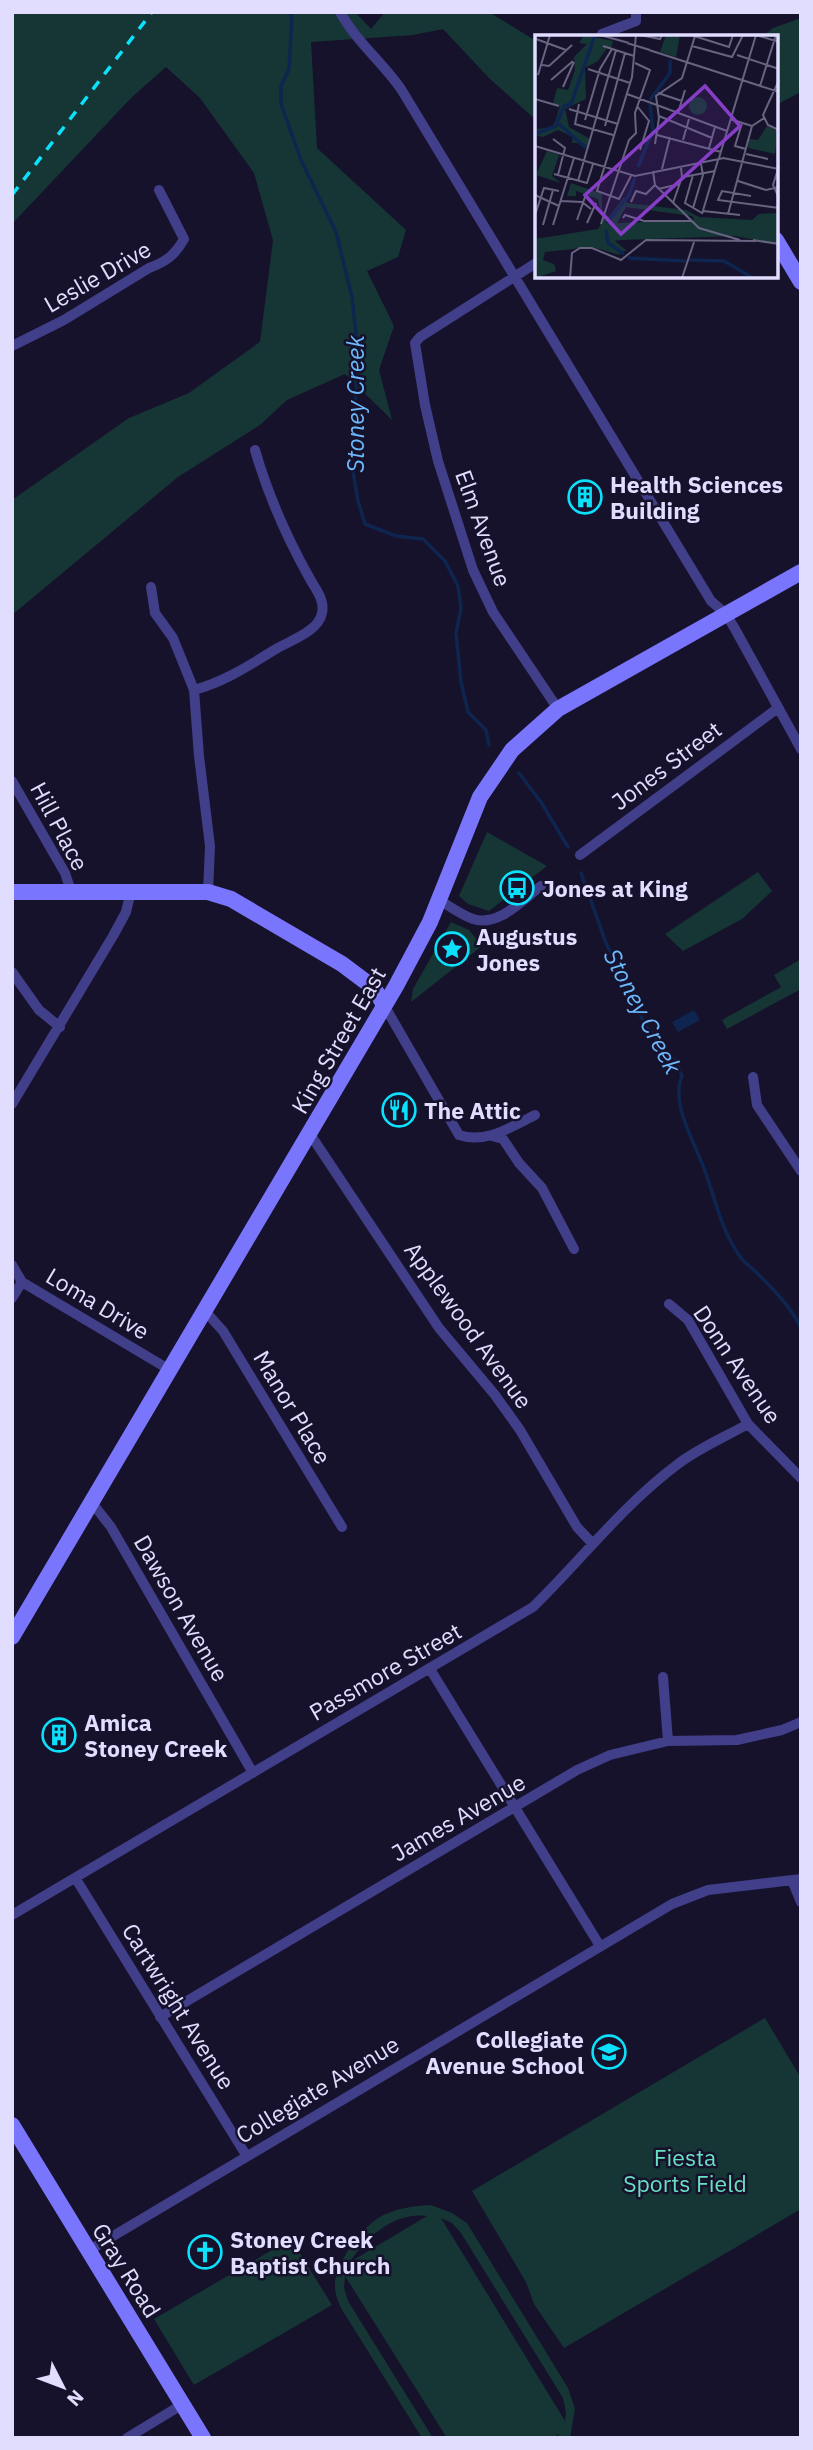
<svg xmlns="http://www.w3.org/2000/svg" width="813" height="2450" viewBox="0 0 813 2450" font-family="'IBM Plex Sans',sans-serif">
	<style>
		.green { fill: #153635; fill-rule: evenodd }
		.water { fill: #0e254f }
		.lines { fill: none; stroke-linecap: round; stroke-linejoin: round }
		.stream { stroke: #0e254f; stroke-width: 3.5 }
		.street { stroke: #413e8a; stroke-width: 10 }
		.secondary { stroke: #7a75fd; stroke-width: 16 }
		.rail { stroke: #0ce1fc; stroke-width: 3.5; stroke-dasharray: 10 9; stroke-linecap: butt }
		.labels { text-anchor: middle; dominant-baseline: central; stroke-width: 5; stroke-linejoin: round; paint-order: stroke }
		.street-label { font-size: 23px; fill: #e1ddff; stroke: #16122c }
		.poi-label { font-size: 23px; font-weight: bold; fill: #e1ddff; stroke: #16122c; text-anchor: start }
		.park-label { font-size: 23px; fill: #68e0c3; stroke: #16122c }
		.water-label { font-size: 24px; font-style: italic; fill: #6cb9fd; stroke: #16122c }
		.inset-river { fill: none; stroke: #0e254f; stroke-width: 3.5 }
		.inset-road { fill: none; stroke: #676380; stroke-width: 2 }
		.view { fill: #853ec5; fill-opacity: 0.15; stroke: #853ec5; stroke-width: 3.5 }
		.inset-edge { fill: none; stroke: #e1ddff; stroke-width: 3.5 }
	</style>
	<rect width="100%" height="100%" fill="#16122c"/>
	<path class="green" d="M12,12H355L371,29L385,12H489L536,41V120L489,78L443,29L413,35L311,42L317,148L406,230L398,257L367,271L394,326L379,370L392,420L345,374L287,400L260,425L178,477L12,615V500L129,418L189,393L260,342L273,240L254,173L200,98L166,67L131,98L12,224Z
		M801,18V92L776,105V37H762L773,28Z
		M487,832L547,866L489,911L468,904L459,896Z
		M758,872L772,891L742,919L683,951L665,934Z
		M451,922L469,930L482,946L411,1002L413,989Z
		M801,959V989L727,1029L722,1020L781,987L774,975Z
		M765,2018L801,2078V2209L564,2348L534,2304L526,2282L472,2191Z
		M431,2205L452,2213L467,2223L568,2388L575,2409L570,2438H557L559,2434L552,2438H447L345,2276L344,2288L348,2301L433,2438H422L341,2308C338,2301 335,2294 335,2286C334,2265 360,2230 378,2218C395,2208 413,2206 431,2205ZM427,2216L350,2262C367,2236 395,2212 427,2216ZM441,2218L452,2223L461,2233L563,2398L566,2412L565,2421Z
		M291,2239L332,2305L194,2385L154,2319Z"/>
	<path class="water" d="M450,938L457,940L463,948L442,964L439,963L438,960Z
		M694,1010L700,1020L678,1032L672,1022Z"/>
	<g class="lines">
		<path class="stream" d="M290,12L292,19L289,69L281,86V104L301,160L336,232L352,297L358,352L352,466L358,501L365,524L396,536L423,539L445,561L458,586L461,608L456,633L461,682L468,712L486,730L489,745
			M519,773L541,802L568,847
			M581,873L606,943L646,1027L676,1062L682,1076C669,1103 698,1148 706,1174C717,1205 721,1230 741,1258C746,1264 752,1268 757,1273C773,1289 792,1308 801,1328"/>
		<path class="street" d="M340,12C356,41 382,62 401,89L711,601L726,614L735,629L801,749
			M602,34L636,21V12
			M536,263L420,337L415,343L425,405L438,461L473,570L493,612L558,709
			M12,346L64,320L149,268C166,262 175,255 184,239L159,190
			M151,587L155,613L173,638L194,690
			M12,781L65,873L71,891
			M580,855L778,708
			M208,892L210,846L199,756L194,690C224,682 250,665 276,649C291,640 318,632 322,613C325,600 316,590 310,579C287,538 268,495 255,450
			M438,899C449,906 461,915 473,919C499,927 522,900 541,886
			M12,972L39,1010L60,1027
			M384,1005L459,1135C486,1144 511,1127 535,1115
			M753,1077L757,1105L801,1171
			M12,1104L113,936L126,912L131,891
			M310,1134L439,1328L495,1395L520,1430L577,1527L592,1543
			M492,1136L503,1139L519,1163L542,1188L574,1249
			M12,1265L22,1282L170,1370
			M12,1298L22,1282
			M669,1304L688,1320L748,1424L801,1478
			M205,1311L223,1331L342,1527
			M93,1504L111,1527L253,1773
			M430,1669L600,1946
			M663,1677L668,1741
			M76,1879L246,2155
			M792,1880L801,1902
			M12,1915L533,1607C582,1559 623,1505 678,1464C699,1448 725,1437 748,1424
			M160,2017L577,1770L610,1755L668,1741L737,1740L782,1730L801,1722
			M88,2251L672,1904L708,1890L801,1879
			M127,2438L183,2404"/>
		<path class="secondary" d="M776,240L801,282
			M12,892H208L231,899L342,964L374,988L384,1005
			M12,1637L396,986L430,922L480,797L512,750L558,709L801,572
			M12,2125L203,2438"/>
		<path class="rail" d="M12,195L152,12"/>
	</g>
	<defs>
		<symbol id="building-ring" viewBox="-11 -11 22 22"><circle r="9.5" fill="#16122c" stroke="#0ce1fc" stroke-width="1.5"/><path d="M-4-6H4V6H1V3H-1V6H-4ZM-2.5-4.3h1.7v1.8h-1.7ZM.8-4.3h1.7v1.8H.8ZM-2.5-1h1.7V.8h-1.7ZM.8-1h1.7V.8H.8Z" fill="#0ce1fc"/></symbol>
		<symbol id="bus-ring" viewBox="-11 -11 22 22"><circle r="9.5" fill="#16122c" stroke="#0ce1fc" stroke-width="1.5"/><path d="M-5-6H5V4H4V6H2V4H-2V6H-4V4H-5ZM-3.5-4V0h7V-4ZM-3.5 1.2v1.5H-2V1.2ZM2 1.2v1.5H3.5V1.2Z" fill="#0ce1fc"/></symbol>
		<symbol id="sight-ring" viewBox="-11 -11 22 22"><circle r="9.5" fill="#16122c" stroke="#0ce1fc" stroke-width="1.5"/><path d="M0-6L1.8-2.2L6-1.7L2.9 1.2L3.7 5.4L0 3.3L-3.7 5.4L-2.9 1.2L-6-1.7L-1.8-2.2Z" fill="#0ce1fc"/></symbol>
		<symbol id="restaurant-ring" viewBox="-11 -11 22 22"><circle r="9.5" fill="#16122c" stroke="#0ce1fc" stroke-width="1.5"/><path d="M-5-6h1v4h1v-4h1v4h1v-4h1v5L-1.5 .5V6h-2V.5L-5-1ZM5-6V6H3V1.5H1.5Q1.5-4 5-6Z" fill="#0ce1fc"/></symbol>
		<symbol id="school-ring" viewBox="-11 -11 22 22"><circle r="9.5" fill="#16122c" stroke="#0ce1fc" stroke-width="1.5"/><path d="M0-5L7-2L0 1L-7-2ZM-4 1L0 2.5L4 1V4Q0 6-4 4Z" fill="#0ce1fc"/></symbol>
		<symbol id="church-ring" viewBox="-11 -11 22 22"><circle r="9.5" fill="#16122c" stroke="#0ce1fc" stroke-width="1.5"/><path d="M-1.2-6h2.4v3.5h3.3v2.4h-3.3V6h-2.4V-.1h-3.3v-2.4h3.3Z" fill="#0ce1fc"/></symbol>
	</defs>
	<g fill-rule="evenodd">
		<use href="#building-ring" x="566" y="478" width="38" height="38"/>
		<use href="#bus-ring" x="498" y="869" width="38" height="38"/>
		<use href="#sight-ring" x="433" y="930" width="38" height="38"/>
		<use href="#restaurant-ring" x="380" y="1091" width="38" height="38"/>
		<use href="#building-ring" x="40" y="1716" width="38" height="38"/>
		<use href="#school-ring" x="590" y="2033" width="38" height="38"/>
		<use href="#church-ring" x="186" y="2233" width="38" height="38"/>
	</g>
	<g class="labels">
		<g class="street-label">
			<text transform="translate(97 276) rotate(-30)">Leslie Drive</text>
			<text transform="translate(484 528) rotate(70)">Elm Avenue</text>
			<text transform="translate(666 765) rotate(-37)">Jones Street</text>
			<text transform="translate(60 826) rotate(62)">Hill Place</text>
			<text transform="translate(338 1040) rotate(-60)">King Street East</text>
			<text transform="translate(98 1303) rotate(31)">Loma Drive</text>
			<text transform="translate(469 1325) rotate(54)">Applewood Avenue</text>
			<text transform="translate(738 1364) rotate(56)">Donn Avenue</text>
			<text transform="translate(293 1407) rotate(59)">Manor Place</text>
			<text transform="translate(182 1608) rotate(60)">Dawson Avenue</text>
			<text transform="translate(385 1671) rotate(-30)">Passmore Street</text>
			<text transform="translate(458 1817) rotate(-30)">James Avenue</text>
			<text transform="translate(179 2006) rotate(58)">Cartwright Avenue</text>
			<text transform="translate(317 2089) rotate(-31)">Collegiate Avenue</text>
			<text transform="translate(127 2270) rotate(58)">Gray Road</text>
		</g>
		<g class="poi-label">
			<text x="610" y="484">Health Sciences<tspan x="610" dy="26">Building</tspan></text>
			<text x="542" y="888">Jones at King</text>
			<text x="476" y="936">Augustus<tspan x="476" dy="26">Jones</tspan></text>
			<text x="424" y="1110">The Attic</text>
			<text x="84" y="1722">Amica<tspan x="84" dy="26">Stoney Creek</tspan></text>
			<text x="584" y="2039" text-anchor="end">Collegiate<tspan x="584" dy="26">Avenue School</tspan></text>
			<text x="230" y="2239">Stoney Creek<tspan x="230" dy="26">Baptist Church</tspan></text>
		</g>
		<g class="park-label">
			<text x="685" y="2157">Fiesta<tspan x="685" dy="26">Sports Field</tspan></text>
		</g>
		<g class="water-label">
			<text transform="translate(355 404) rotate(-90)">Stoney Creek</text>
			<text transform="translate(643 1011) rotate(62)">Stoney Creek</text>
		</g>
	</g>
	<g transform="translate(535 35)">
		<rect width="243" height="243" fill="#16122c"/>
		<path d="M49,0L78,6L76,14L72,13L63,26L50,33L51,64L30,74L34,92L55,104L52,113L48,108H37L38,102L23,95L8,102L0,100L2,94L17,92L20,87L25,71L18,69L22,53L33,55L40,35L39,22L52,9L44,8ZM131,0H145L141,22L125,17ZM154 71a9 9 0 1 1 18 0a9 9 0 1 1-18 0ZM232,91L243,96L240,119L213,113L214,104L223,105ZM12,116L24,120L17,141L26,148L1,140ZM36,148L67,159V176L74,182L89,162L92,168L151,175L164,182L217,185L224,179L243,178V209L200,201L86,205L80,206L92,216H84L85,220L57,212L10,217L8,225L19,229L21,236L0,243V204L63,194L70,182L66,179L63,164L41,156V161H32ZM91,172L157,181L159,185L82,188Z" fill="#153635" fill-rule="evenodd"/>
		<path class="inset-river" d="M115,65L135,38V25M24,89L51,113M0,99L21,91L29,71L36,69L60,0M103,132L118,95L115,69M72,188L94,160L100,143M71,195L73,208L89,219M93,223L151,226M154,225L189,226L218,243"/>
		<path class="inset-road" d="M65,0L94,8M105,0L125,4L127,0M156,0L194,12L198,0M221,0L244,7M1,4L31,15M92,8L115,15M68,11L99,21M157,11L197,22L208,0M114,15L244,57M202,20L244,34M7,30L14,31L37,10M53,34L95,48M3,40L15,0M16,45L38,26M244,45L228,80L233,90L244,95M225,51L241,0M28,52L39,27M123,58L147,66M92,59L192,96M0,64L24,71M44,69L40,89L78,100M102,71L114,86L105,115M34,74L83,89M143,78L150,55M124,81L177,103M195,84L217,91M50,85L65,34L77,14M207,88L200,111L211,114M70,91L90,18M122,100L186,117M18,104L30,113L23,140M148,105L154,84M120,109L124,83L121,61L147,43L160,1M0,111L100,141L189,123M174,113L180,92M211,119L233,124M184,123L221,0M188,123L244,134M244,131L238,150L244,163M127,134L135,102M118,136L120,150L164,193L205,205M19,139L52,148L58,129M158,140L150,168L167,178M96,141L84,164L62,156L97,42L101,0M148,142L180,136M43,146L81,15M203,146L231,155L244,152M123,154L145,149M0,160L24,171M216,161L187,156L183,165L244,173M26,166L47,167L56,174M96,167L101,156L111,159L120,150M138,168L147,142L146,133M158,173L168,140L166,129M168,176L205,180M167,179L183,125M193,179L217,91L229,83M0,180L9,153L24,156M88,183L90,180L109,186H156M42,185L50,162M52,188L61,168M66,189L94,105L101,98L100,78L115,35L100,28M8,190L18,155M18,190L39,123M218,205L244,209M35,243L37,218L45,213H57L86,225L111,205L221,206M147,243L159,207"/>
		<path class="view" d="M170,51L205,91L86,199L50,160Z"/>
		<rect width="243" height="243" class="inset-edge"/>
	</g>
	<rect width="813" height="2450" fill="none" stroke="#e1ddff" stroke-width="28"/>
	<g transform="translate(63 2387) rotate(132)" stroke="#16122c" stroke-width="5" paint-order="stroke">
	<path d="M0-5L12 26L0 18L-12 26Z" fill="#e1ddff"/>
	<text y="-10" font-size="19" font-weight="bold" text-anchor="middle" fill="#e1ddff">N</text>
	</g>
</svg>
